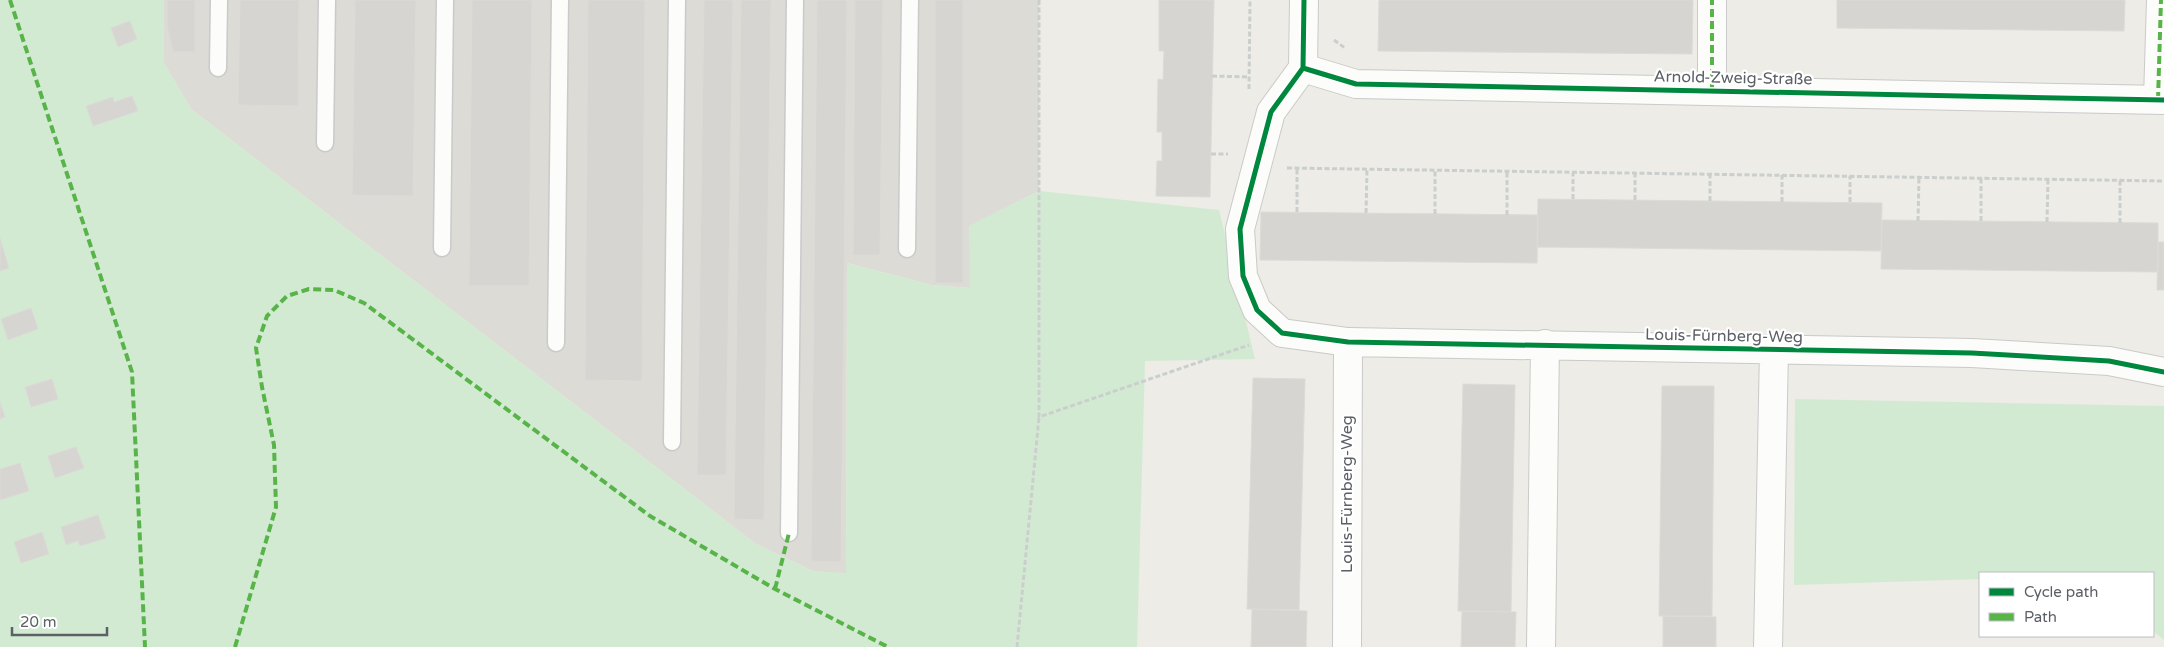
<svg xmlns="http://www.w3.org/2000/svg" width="2164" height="647" viewBox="0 0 2164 647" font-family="'Varela Round',sans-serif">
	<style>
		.industrial { fill: #dddbd6 }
		.green { fill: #d3ead2 }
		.building { fill: #d6d5d1; stroke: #dcdbd6 }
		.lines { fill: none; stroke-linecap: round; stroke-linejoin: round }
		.lane-casing { stroke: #c9cac9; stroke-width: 19 }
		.street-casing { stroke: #c9cac9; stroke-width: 30 }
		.path { stroke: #cacfcd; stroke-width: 3; stroke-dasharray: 5 2.5; stroke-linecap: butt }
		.lane { stroke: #fcfcfb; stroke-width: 16 }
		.street { stroke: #fcfcfb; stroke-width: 28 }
		.quiet { stroke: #58b449; stroke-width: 4; stroke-dasharray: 8 4; stroke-linecap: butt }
		.cycleway-casing { stroke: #fff; stroke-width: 8 }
		.cycleway { stroke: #00873e; stroke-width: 5 }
		.labels { text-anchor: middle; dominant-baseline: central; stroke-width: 4.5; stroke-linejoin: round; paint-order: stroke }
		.street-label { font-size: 16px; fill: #5b5f66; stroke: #fff }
	</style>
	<rect width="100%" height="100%" fill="#edece6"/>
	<path class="industrial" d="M164,0H1039V191L970,226V288L932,285L847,263L846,574L813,571L756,544L191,109L164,63Z"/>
	<path class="green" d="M0,0H164V63L191,109L756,544L813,571L846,573L847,263L932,285L970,288L969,226L1039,191L1219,210L1255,359L1145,361L1137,647H0Z
		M1795,399L2164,406V640L2153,631V573H1980V579L1794,585Z"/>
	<path class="building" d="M167,0H195V52H173L167,26Z
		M240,0H299L298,106L238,105Z
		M355,0H416L413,196L352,195Z
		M472,0H532L529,286H469Z
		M588,0H645L642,381L585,380Z
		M704,0H733L726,475H697Z
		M741,0H771L764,520L734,519Z
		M817,0H847L841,562L811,561Z
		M855,0H883L880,255H853Z
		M935,0H963V283H935Z
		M1159,0H1214L1210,197L1156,196L1157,161H1162V132H1157L1158,79L1163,80L1164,51H1159Z
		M1379,0H1693L1692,54L1378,51Z
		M1837,0H2125L2124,31L1837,28Z
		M130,21L137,39L118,47L111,28Z
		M132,96L138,111L93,126L86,106L113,97L114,102Z
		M1538,199L1882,203L1881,251L1537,247Z
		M1261,212L1538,215L1537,263L1260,260Z
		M1882,220L2158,223V272L1881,269Z
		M0,238L9,268L0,271Z
		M2158,242H2164V290H2157Z
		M31,308L38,329L8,340L1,319Z
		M1253,378L1305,379L1299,610L1247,609Z
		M52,379L58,399L31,407L25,387Z
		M1463,384L1515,385L1511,612L1458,611Z
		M1662,386H1714L1712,616H1659Z
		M0,402L5,417L0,419Z
		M76,447L84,468L55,478L48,456Z
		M20,463L29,491L0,500V469Z
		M98,515L106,538L80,546L78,541L66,545L61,527Z
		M42,532L49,554L21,563L14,542Z
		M1252,609L1307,611L1306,647H1251Z
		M1462,611L1516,612L1515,647H1461Z
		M1663,616L1716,617V647H1663Z"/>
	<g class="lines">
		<defs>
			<path id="lane" d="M218,68L219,0
				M325,143L327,0
				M442,248L445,0
				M907,249L910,0
				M556,343L560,0
				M672,442L677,0
				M789,533L795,0"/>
			<path id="street" d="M1304,0L1303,68L1271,112L1240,229L1243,276L1257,310L1282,333L1348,342L1972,353L2109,361L2164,372
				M1303,68L1356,84L2164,100
				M1712,89V0
				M2158,100L2161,0
				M1347,647L1348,342
				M1541,647L1545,344
				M1768,647L1774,350"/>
		</defs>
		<use href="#lane" class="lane-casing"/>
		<use href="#street" class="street-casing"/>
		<path class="path" d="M1039,0V417L1249,345
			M1334,40L1345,48
			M1212,76L1249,77
			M1249,89L1250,0
			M1211,154H1228
			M1287,168L2164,181
			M1573,199V173
			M1635,200V173
			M1710,201V174
			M1782,202V175
			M1850,202V176
			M1297,212V168
			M1366,213L1367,169
			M1435,214V170
			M1507,215V171
			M1918,221L1919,177
			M1981,221V178
			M2047,222L2048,179
			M2120,223V180
			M1017,647L1039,417"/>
		<use href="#lane" class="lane"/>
		<use href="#street" class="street"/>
		<path class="quiet" d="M10,0L132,372L145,647
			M1712,89V0
			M2158,100L2161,0
			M775,589L789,533
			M235,647L276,507L274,445L262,387L256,348L267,316L287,296L309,289L334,290L364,303L650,516L775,589L888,647"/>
		<defs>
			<path id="cycleway" d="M1304,0L1303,68L1271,112L1240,229L1243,276L1257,310L1282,333L1348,342L1972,353L2109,361L2164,372
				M1303,68L1356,84L2164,100"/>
		</defs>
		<use href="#cycleway" class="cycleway-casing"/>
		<use href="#cycleway" class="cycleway"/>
	</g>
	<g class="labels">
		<g class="street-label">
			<text transform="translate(1733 78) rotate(1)">Arnold-Zweig-Straße</text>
			<text transform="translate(1724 336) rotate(1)">Louis-Fürnberg-Weg</text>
			<text transform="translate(1347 494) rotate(-90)">Louis-Fürnberg-Weg</text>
		</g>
	</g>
	<rect x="1979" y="572" width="175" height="65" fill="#ffffff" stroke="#bdbfc2"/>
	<rect x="1989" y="588" width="25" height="8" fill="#00873e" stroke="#bdbfc2"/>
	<text x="2024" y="597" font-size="15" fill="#5b5f66">Cycle path</text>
	<rect x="1989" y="613" width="25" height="8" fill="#58b449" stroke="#bdbfc2"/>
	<text x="2024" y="622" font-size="15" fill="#5b5f66">Path</text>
	<path d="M12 627v8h95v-8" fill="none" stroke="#5b5f66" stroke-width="2.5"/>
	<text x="20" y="627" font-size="15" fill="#5b5f66" stroke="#ffffff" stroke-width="4" paint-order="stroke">20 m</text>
</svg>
